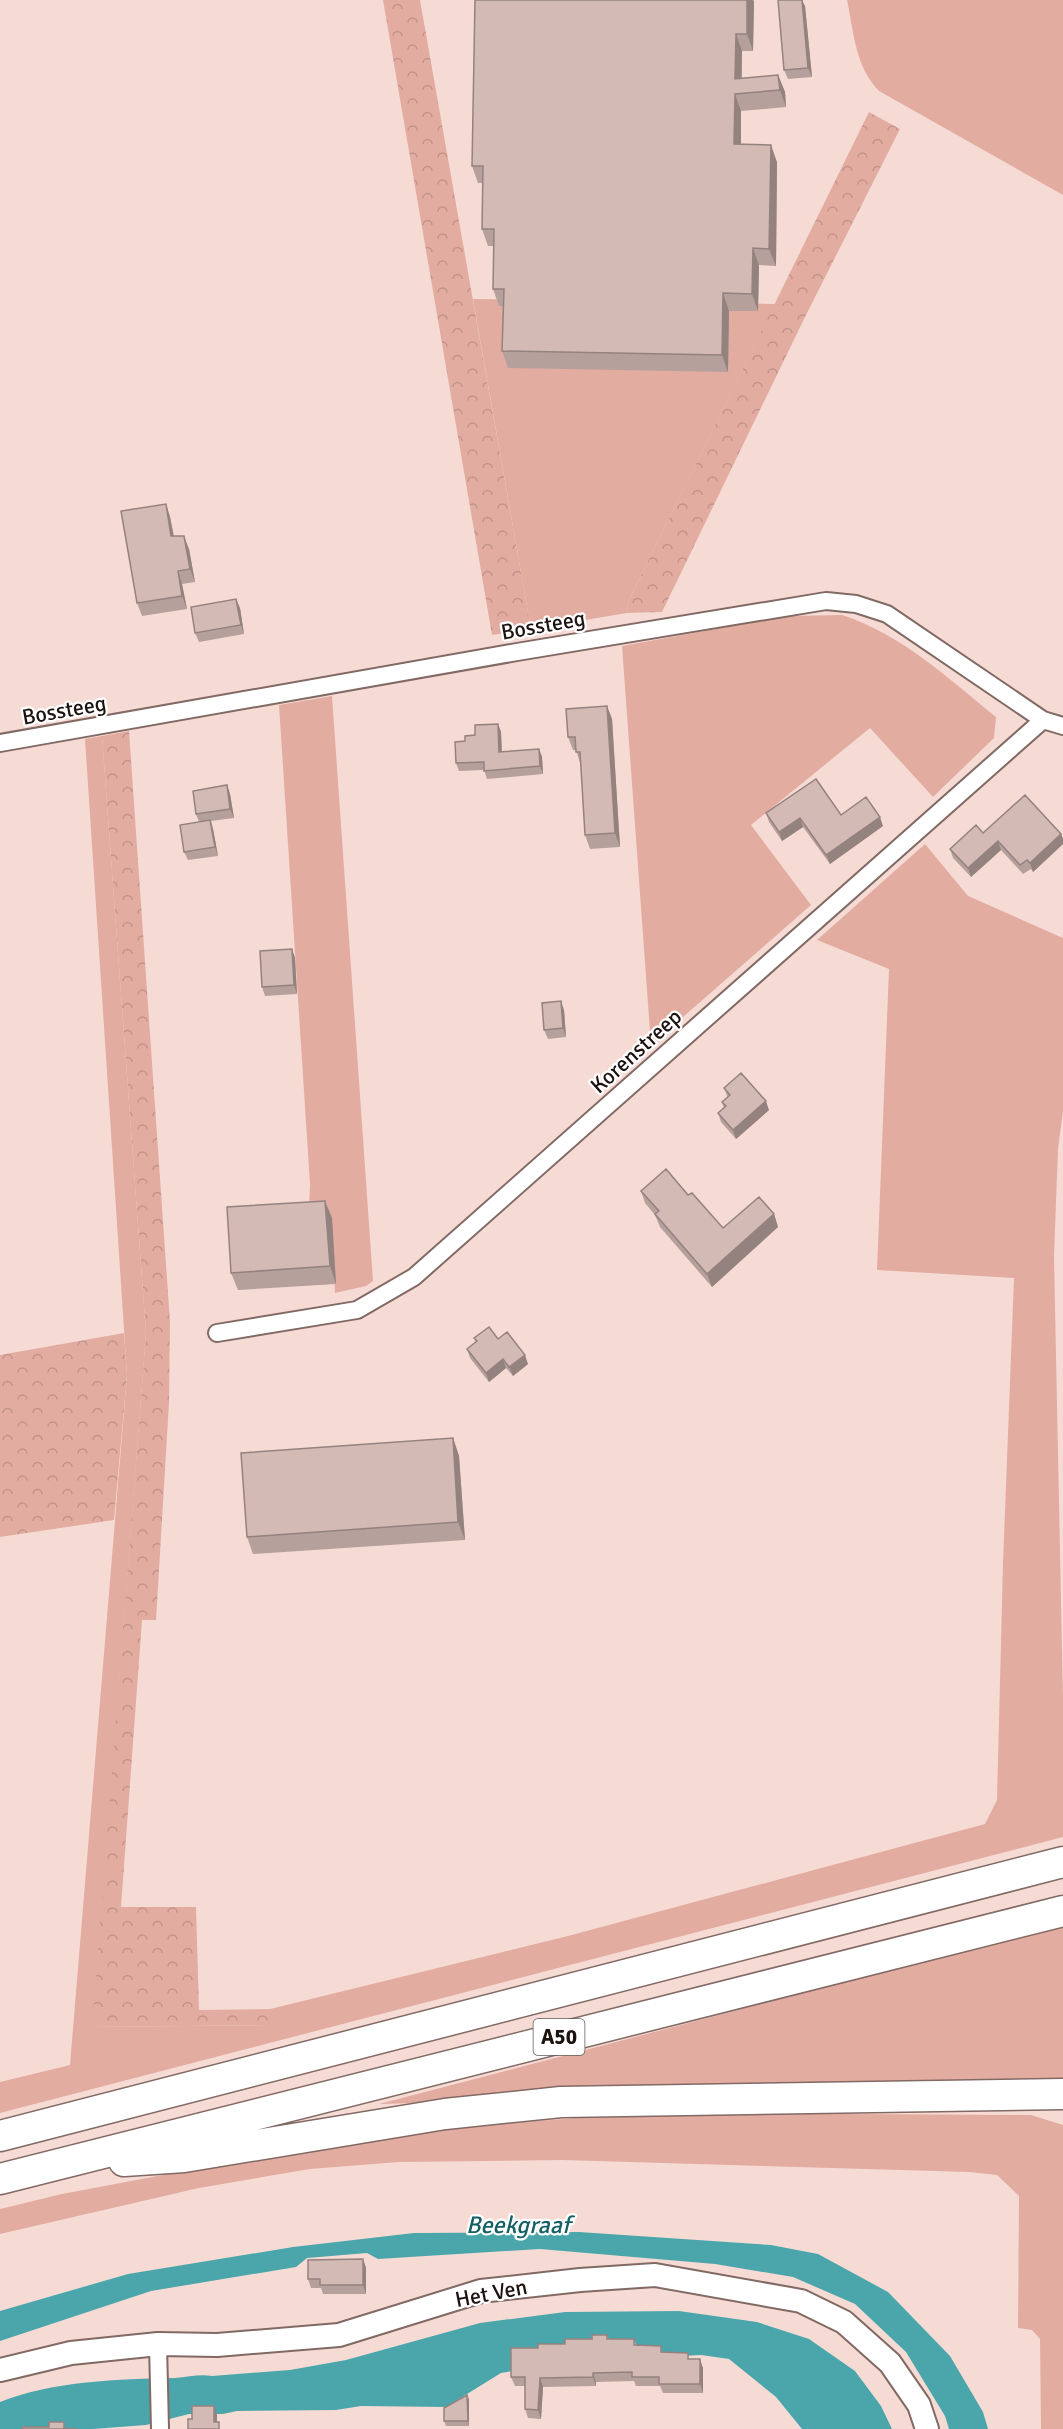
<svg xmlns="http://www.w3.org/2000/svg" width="1063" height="2429" viewBox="0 0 1063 2429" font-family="Signika,sans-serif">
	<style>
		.green { fill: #e3aca1 }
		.forest { fill: url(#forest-crowns) }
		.water { fill: #4ba6ac }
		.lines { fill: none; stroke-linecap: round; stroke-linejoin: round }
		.street-casing { stroke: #816964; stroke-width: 20 }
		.secondary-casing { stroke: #816964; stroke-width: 26 }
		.highway-casing { stroke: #816964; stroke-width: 33 }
		.street { stroke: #fff; stroke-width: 16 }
		.secondary { stroke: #fff; stroke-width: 22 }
		.highway { stroke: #fff; stroke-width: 30 }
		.wall { fill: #b6a09c }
		.shaded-wall { fill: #94827f }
		.building { fill: #d4bab5; stroke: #94827f; stroke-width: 1.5 }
		.labels { text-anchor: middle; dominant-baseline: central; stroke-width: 4.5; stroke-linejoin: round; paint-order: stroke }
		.shield { fill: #fff; stroke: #605a58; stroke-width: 1.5 }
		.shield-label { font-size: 21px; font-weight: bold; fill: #1c1311 }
		.street-label { font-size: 22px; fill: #1c1311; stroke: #fff }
		.water-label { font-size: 24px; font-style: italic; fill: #146065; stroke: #fff }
	</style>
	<defs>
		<pattern id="forest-crowns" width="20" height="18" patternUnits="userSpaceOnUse" patternTransform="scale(1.5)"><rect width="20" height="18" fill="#e3aca1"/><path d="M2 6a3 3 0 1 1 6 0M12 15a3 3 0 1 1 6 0" fill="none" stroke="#c2938a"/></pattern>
	</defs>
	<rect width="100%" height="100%" fill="#f6dbd5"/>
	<path class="green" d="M847,0H1063V195L879,91C855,66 854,33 847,0Z
		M473,299L775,304L628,602L627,613L531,629Z
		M842,615C901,634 948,678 996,717L994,738L933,797L870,728L751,825L811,905L651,1045L622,646L788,616Z
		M332,696L373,1281L366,1286L335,1293L331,1215L309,1212L310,1184L279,705Z
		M102,736L146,1333L93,2027L269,2025L270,2009L568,1936L985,1824L997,1800L1003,1563L1014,1278L877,1270L889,969L817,940L925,844L968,896L1063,938V1111L1058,1149L1054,1256L1063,1699V1837L0,2113V2082L70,2065L127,1375L85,739Z
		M1063,1925V2084L379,2104Z
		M641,2113L1031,2115L1063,2125V2429H1041L1040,2339L1032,2330L1018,2328L1019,2196L997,2175L969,2172L562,2160L399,2162L310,2169L199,2188L0,2234V2209L62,2194L392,2132Z"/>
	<path class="forest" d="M383,0H420L531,629L492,635Z
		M869,112L900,129L804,319L662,612L627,613L628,602Z
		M129,731L170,1322L169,1403L156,1620H142L121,1907H196L199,2010L270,2009V2025L92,2027L146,1333L102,736Z
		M124,1333L127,1375L114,1520L0,1537V1355Z"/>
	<path class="water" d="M579,2232L771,2245L818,2254L888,2292L950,2356L983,2412L988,2429H949L945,2416L906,2352L855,2304L793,2277L715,2264L540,2249L378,2259L367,2253L307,2258L296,2267L151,2291L0,2341V2311L128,2274L293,2247L414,2233Z
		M679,2311L757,2322L809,2339L855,2371L881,2406L892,2429H802L776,2397L729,2359L701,2355L565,2362L501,2373L446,2407L361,2406L336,2410L237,2411L223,2414H189L146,2425L93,2429H0V2402C53,2381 119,2379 175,2378C188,2377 200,2374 212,2376L290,2370L346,2360L480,2323L565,2312Z"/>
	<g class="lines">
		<defs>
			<path id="street" d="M0,743L517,652L826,601L856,604L887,614L1043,720L1063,726
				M217,1333L357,1310L414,1277L1043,720
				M158,2344L160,2429"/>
			<path id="secondary" d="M0,2370L71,2353L158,2344L217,2345L339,2335L481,2291L580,2280L655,2275L801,2301L844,2322L890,2363L919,2405L927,2429"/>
			<path id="highway" d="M0,2136L1063,1862
				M124,2161L184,2157L445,2114L561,2102L1063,2094
				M0,2179L1063,1911"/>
		</defs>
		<use href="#street" class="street-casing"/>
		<use href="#secondary" class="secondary-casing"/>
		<use href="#highway" class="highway-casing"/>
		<use href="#street" class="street"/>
		<use href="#secondary" class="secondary"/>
		<use href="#highway" class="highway"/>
	</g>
	<path class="wall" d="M754,1L753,51H742V78L778,75L785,92L786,107L741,111V145L777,162L776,266L759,265L758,311H729L728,372L508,368L502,351L503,306H499L493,289V246H488L482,229L483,183H478L472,166Z
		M805,6L812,77L788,79L784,70Z
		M166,504L170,517L174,536L189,549L195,582L182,584L187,609L142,616L137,603Z
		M240,608L244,634L199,642L195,633Z
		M607,706L612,719L620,847L590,849L585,835L581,766L576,750H573L568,737Z
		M498,724L501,732L502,752L539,749L542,757L543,774L487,779L484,770L459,771L456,763L465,741Z
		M227,785L230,794L234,818L211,821L213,829L218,856L188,860L184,852L199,822L196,814Z
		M766,813L841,815L883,826L830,864L803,827L782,841L769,822Z
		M983,833L1061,834L1063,839V844L1033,872L1031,869L1023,874L1001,850L971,877L953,858L950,849Z
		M292,949L295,958L297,994L265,996L262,987Z
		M564,1010L566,1037L548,1039L544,1030Z
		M724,1088L769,1110L736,1139L721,1122L718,1113L724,1108L722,1102L728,1098Z
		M641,1191L688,1195L723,1228L774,1214L778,1227L712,1287L660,1227L655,1215L645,1203Z
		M332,1218L336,1284L238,1290L231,1273Z
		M474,1338L498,1339L528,1364L513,1376L506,1368L489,1382L470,1358L467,1349L476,1342Z
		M453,1438L459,1456L465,1540L253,1554L247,1537Z
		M363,2259L366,2268V2294H323L321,2288H311L308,2279Z
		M607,2335L609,2339H634L637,2345L690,2359L703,2368V2393H663L660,2386H636L634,2381L596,2382V2386L543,2387L541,2419L528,2418L525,2409V2386H515L511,2377L538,2348L592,2339Z
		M469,2399V2426H446L444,2421Z"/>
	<path class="shaded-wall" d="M747,0H753L754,1L753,51L747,34Z
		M802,0L805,6L812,77L808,68Z
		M736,34L742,51L741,93L735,79Z
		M778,75L785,92L786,107L780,90Z
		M735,94L741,111V162L734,144Z
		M771,145L777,162L776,266L769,249Z
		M753,248L759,265L758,311L752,294Z
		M723,293L729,311L728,372L722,355Z
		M166,504L170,517L176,549L171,536Z
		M184,536L189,549L195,582L190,569Z
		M178,571L182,584L187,609L182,596Z
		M236,599L240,608L244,634L241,625Z
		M607,706L612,719L620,847L615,833Z
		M498,724L501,732L502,760L499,752Z
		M539,749L542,757L543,774L540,766Z
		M227,785L230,794L234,818L230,809Z
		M880,817L883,826L830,864L826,855Z
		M800,818L803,827L782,841L779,832Z
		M210,820L213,829L218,856L215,847Z
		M1061,834L1063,839V844L1033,872L1030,863Z
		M998,841L1001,850L971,877L968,868Z
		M292,949L295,958L297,994L294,985Z
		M561,1001L564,1010L566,1037L563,1028Z
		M766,1101L769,1110L736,1139L733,1130Z
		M325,1201L332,1218L336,1284L330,1266Z
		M774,1214L778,1227L712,1287L707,1274Z
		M525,1355L528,1364L513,1376L509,1367Z
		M503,1359L506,1368L489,1382L486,1373Z
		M453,1438L459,1456L465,1540L458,1522Z
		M363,2259L366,2268V2294L363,2285Z
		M700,2359L703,2368V2393L700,2384Z
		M593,2373L596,2382V2386L593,2377Z
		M540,2378L543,2387L541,2419L538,2410Z
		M467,2395L469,2399V2426L468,2421Z
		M214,2406L217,2415V2429L214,2422Z"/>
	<path class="building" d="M475,0H747V34H736L735,79L778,75L780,90L735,94L734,144L771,145L769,249L753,248L752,294L723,293L722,355L502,351L504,289H493L494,229H482L483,166H472Z
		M778,0H802L808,68L784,70Z
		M166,504L171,536H184L190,569L178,571L182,596L137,603L121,511Z
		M236,599L241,625L195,633L191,607Z
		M607,706L615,833L585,835L580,752H576L575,737H568L566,709Z
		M498,724L499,752L539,749L540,766L484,771V762L456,763L455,742L465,741V736L475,735V725Z
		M816,779L841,815L866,797L880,817L826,855L800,818L779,832L766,813Z
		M227,785L230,809L196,814L193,791Z
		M1025,795L1061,834L1030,863L1027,860L1020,865L998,841L968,868L950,849L976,825L983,833Z
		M210,820L215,847L184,852L180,825Z
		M292,949L294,985L262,987L260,951Z
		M561,1001L563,1028L544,1030L542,1003Z
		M741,1073L766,1101L733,1130L718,1113L726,1106L722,1102L730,1095L724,1088Z
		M666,1169L688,1195L692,1193L723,1228L759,1197L774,1214L707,1274L655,1214L659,1211L641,1191Z
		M325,1201L330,1266L231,1273L227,1207Z
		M489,1327L498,1339L507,1332L525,1355L509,1367L503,1359L486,1373L467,1349L477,1341L474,1338Z
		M453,1438L458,1522L247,1537L241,1453Z
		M363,2259V2285H320V2279H308V2260Z
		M592,2335H607V2339H634V2345L661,2346V2352L688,2353V2359H700V2384H659V2377H632V2372L593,2373V2377L540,2378L538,2410L525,2409V2377H511V2348H538V2344H565V2339H592Z
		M467,2395L468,2421H444V2408Z
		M192,2406H214V2422H219V2429H188V2419H192Z
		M49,2422H64V2428L77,2429H22V2427H49Z"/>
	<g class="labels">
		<rect class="shield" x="533.5" y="2019" width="51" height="36" rx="4.5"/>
		<g class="shield-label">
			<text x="559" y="2037">A50</text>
		</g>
		<g class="street-label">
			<text transform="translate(543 625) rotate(-10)">Bossteeg</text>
			<text transform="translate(64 710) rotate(-10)">Bossteeg</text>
			<text transform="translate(636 1051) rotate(-42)">Korenstreep</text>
			<text transform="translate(491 2293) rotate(-11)">Het Ven</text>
		</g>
		<g class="water-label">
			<text x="518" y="2225">Beekgraaf</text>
		</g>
	</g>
</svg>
